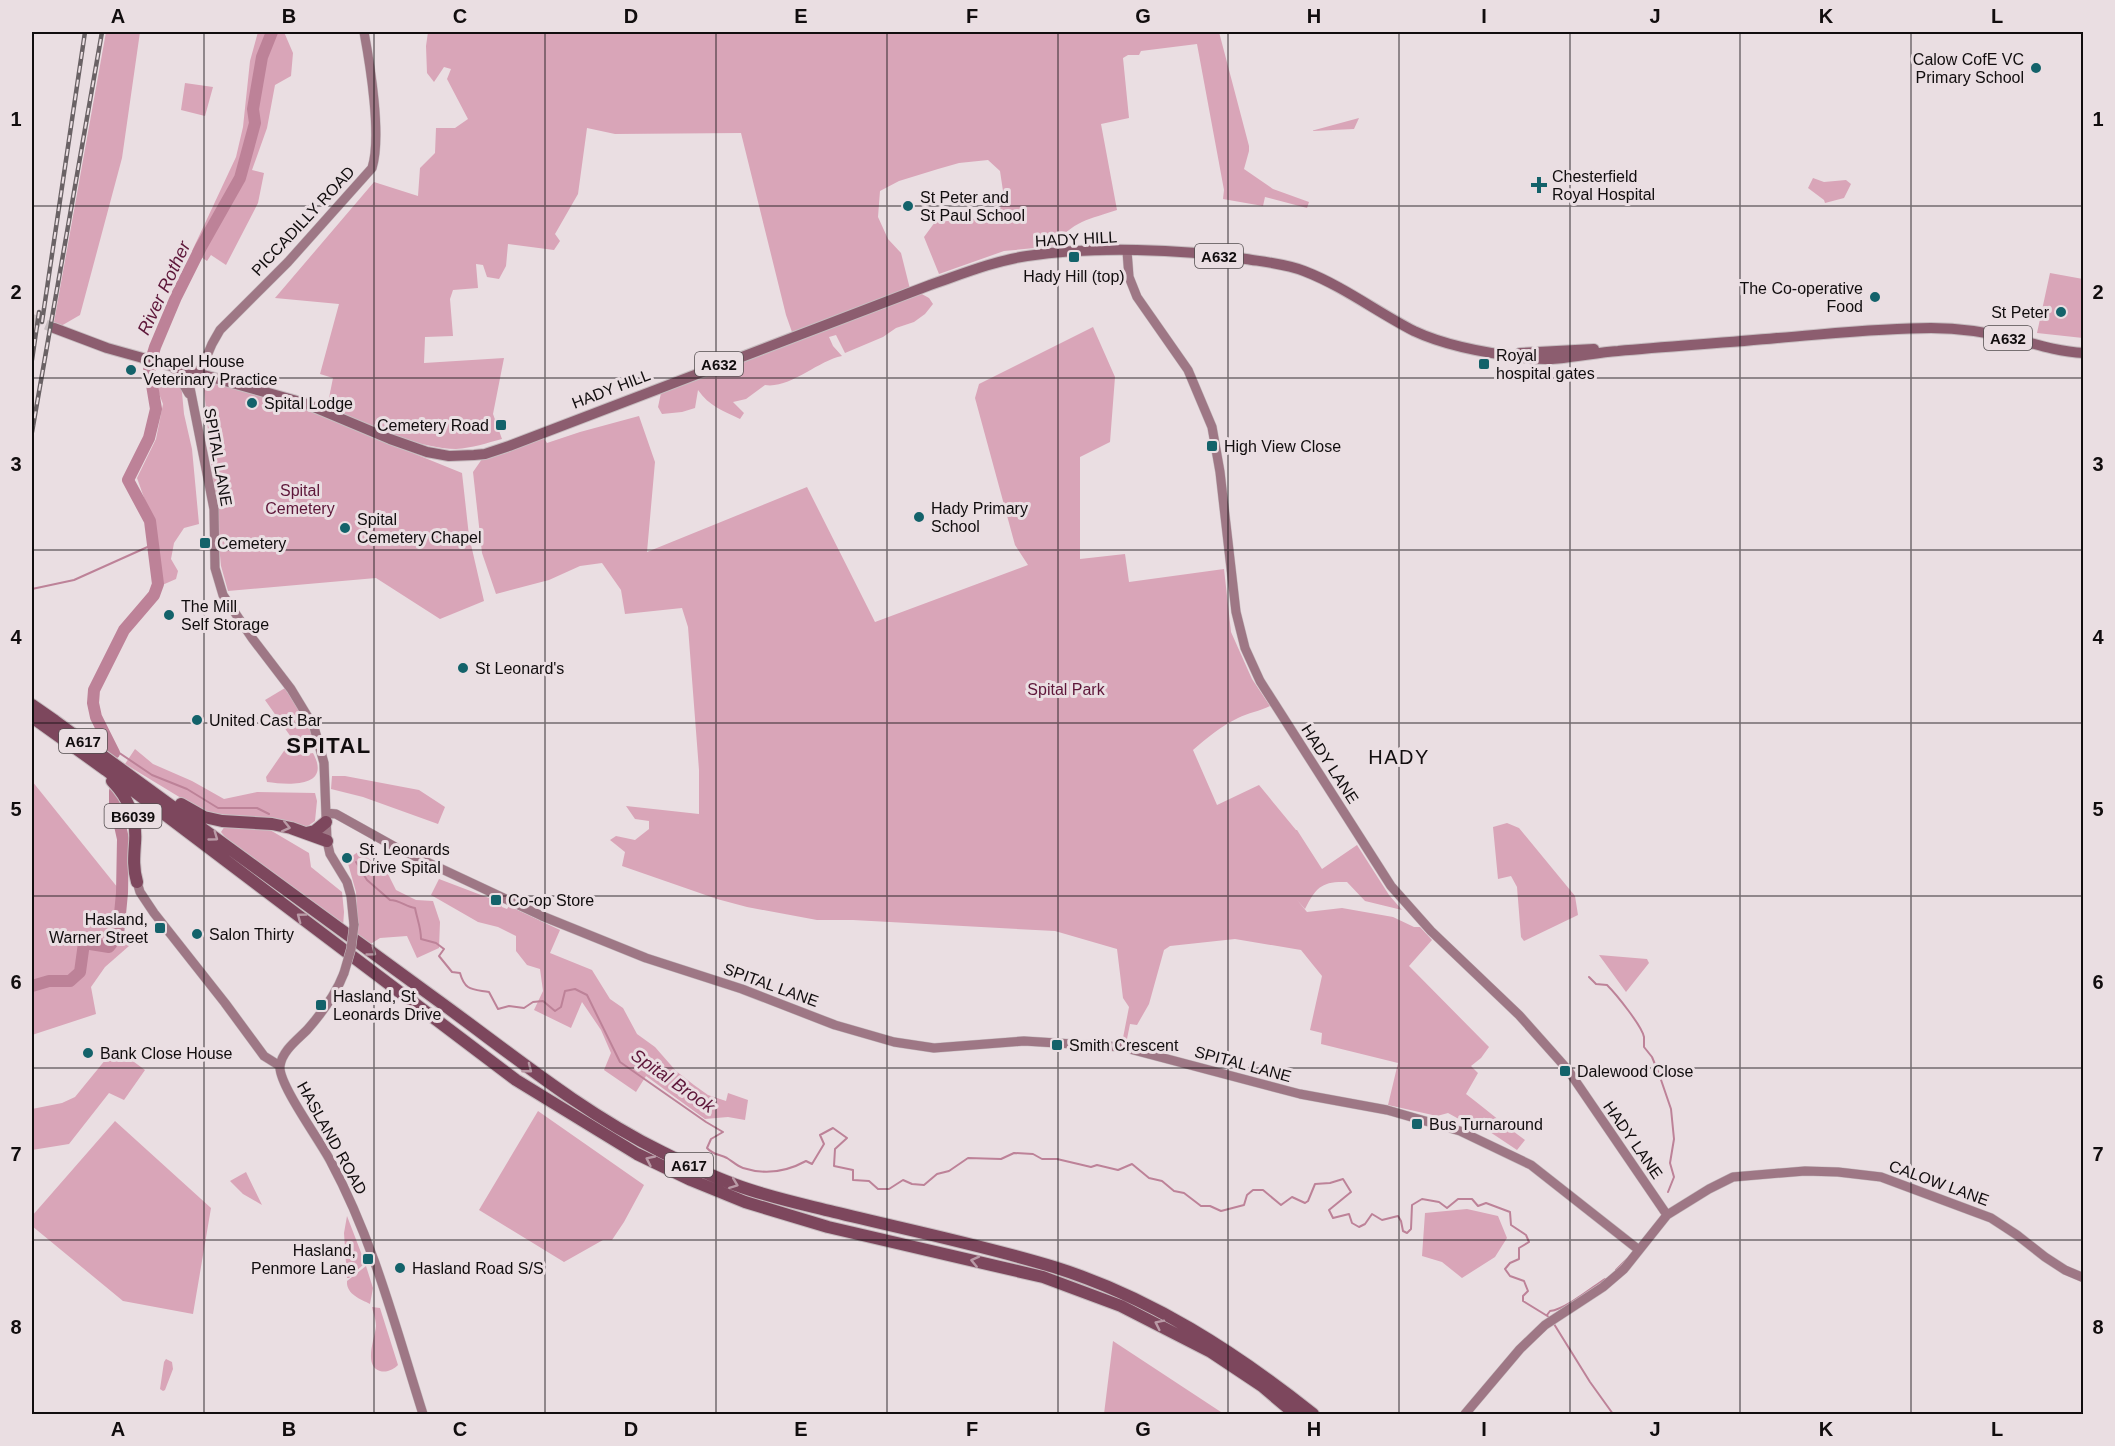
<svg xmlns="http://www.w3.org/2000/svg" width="2115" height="1446" viewBox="0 0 2115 1446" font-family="Helvetica,sans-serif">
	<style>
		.green { fill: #d9a5b8 }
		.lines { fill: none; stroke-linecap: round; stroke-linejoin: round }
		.stream { stroke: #bd8298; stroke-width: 2 }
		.river { stroke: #bd8298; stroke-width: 12 }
		.primary-tunnel { stroke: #c9bfc2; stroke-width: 10; stroke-dasharray: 10 5; stroke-linecap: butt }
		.secondary-casing { stroke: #c7bdc0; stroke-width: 10 }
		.primary-casing { stroke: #c7bdc0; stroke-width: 12 }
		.highway-casing { stroke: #c7bdc0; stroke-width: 14 }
		.secondary { stroke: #9e7785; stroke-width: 9 }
		.primary { stroke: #8c5d6f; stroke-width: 10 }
		.highway { stroke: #7d475d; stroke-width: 12 }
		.rail-casing { stroke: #6a6265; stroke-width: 4.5 }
		.rail { stroke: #eadee2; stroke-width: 2; stroke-dasharray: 7; stroke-linecap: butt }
		.secondary-bridge-casing { stroke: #c7bdc0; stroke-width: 10; stroke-linecap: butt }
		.secondary-bridge { stroke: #9e7785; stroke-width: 9 }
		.oneway { stroke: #b99aa6 }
		.grid { fill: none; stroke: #110d0e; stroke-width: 1.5; stroke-opacity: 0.55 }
		.poi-dot { fill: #13626a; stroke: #eadee2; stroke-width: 2 }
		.labels { text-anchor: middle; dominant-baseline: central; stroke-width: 6; stroke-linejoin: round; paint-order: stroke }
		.shield { fill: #eadee2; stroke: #524c4e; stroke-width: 1.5 }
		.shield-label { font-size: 15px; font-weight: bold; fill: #110d0e }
		.poi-label { font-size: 16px; fill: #110d0e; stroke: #eadee2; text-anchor: start }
		.street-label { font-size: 16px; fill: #110d0e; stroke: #eadee2 }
		.park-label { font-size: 16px; fill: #5d1639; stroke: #eadee2 }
		.water-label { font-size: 18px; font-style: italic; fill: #5e173a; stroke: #eadee2 }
		.quarter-label { font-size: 20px; letter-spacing: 1.5px; fill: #110d0e; stroke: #eadee2 }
		.district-label { font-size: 22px; font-weight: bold; letter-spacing: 1.5px; fill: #110d0e; stroke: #eadee2 }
		.neatline { fill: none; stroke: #110d0e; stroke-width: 2 }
		.grid-label { font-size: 20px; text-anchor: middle; font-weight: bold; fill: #110d0e }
	</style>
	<rect width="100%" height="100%" fill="#eadee2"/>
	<path class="green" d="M106,32H140L122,158L80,315L61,326L54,322Z
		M258,32H284L293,53L291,76L275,85L267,128L252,170L264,173L258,203L226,265L211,255L207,261L192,251L236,157L243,127L250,61Z
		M428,32H1219L1249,146V151L1244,169L1273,189L1309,202L1307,208L1265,197L1263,206L1223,199L1224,190L1197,44L1141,51L1139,55H1128L1123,58L1129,118L1101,124L1117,210C1091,219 1070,221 1056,246L1004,251L939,274L924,237L935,222L999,217L1003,191L1000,171L988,160L959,163L938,169L899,181L880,191L878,217L888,239L901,253L910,289L792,332L786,315L741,133L615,134L587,128L578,194L555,234L560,241L554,250L508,244L506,266L499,279L487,277L483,265L476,264L478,288L453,290L450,299L453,336L425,337L424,363L504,358L493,414L502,439C487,443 472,448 456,449C422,449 369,427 338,411C334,408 332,405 328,403L333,378L320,374L339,304L275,298L374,182L418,196L420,168L435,153L436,128H455L468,119L447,79L451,69L444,67L434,82L427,73L426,46Z
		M185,83L213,87L205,116L181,110Z
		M1359,118L1354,129L1311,131Z
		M1813,178L1824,182L1846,180L1851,184L1844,198L1825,203L1824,200L1808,188Z
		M2050,273L2083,279V338L2037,333Z
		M920,293L929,298L933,304L925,314L914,322L896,328L883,337L845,353L836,335L829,337L833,346L842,356C817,361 790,389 765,385L746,399L733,402L744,413L740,419C723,411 709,406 698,390L695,408L682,412L662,414L658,407L661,393Z
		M1093,327L1115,377L1110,442L1080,457V559L1125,554L1129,582L1224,569L1231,632L1252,679L1270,706C1260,711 1248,713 1238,718C1221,726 1207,738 1193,750L1217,805L1259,785L1296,830H1297L1322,869L1357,845L1389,895L1402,910L1365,901L1347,882C1322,881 1316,887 1305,909L1297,900L1307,912L1342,908L1393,917L1414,927H1420L1432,940L1409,966L1489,1047L1481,1058L1471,1066L1478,1073L1466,1094C1486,1109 1504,1125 1525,1140L1517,1150L1487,1130L1457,1118L1448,1113L1437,1116L1388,1105L1398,1063L1321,1044L1322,1033L1310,1030L1322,976L1301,950L1235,939L1170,946L1164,950L1149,1004L1137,1025L1130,1024L1126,1044L1122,1043L1129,1007L1123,998L1117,949L1055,931L853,920H817L747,907L717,899L622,866L625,852L610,840L616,836L635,840L649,829V821L635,819L626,806L699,814V770L688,627L682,608L625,614L621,590L602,563L580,566L549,580L496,594L482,553L473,472L482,459L506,453L543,437L547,443L580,432L639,416L655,462L647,552L807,487L875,622L1028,565L1015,545L975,398L979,384Z
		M160,376L181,382L184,414L192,449L199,524L184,528L174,543L171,559L178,571L176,579L160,586L153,523L137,478L156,439L163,404L158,391Z
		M203,379L304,409L462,473L469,536L484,601L440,619L376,578L228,591L221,566Z
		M285,688L310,728L313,737C309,744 305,747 298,747L265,700Z
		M286,748C295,756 302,755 313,753C332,788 289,785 267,782L266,777Z
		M135,749L153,764L192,781L224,799L257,792L315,793L317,801L315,821L308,826H299L204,812L125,764Z
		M332,776H345L419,790L445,807L438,824L363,797L331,789Z
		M32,781L122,893L118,935L129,946L105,967L91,987L96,1014L32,1035Z
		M1507,823L1519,828L1575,896L1578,915L1524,941L1521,937L1517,887L1511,876L1498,879L1493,827Z
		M225,826L265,827L309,853L311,867L342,892L344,912L343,927L231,844L221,832Z
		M359,851L388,874L396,890L416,900L433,901L440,922L439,948L417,958L407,936L380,938L369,945L358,938L356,892L347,860Z
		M439,879L502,903V907L507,909L509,906L560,930L550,953L592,970L610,999L623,1008L637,1034L655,1047L676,1071L694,1085L708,1095L726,1101L728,1093L748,1100L745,1120L728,1117L705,1119L646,1076L636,1092L604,1070L611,1053L601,1030L582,1002L571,1028L534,1010L543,991L540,969L527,965L516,951V936L498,927L478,922L431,895Z
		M1599,955L1647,959L1649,963L1626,992Z
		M115,1048L145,1070L124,1100L109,1093L69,1144L32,1150V1109L62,1103L75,1097Z
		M538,1111L644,1185L624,1222L612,1240H603L564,1262L479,1210Z
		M115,1121L211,1208L193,1314L123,1301L32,1226V1216Z
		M246,1172L262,1205L243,1194L230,1181Z
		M1467,1209L1498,1216L1507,1238L1495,1257L1462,1278L1442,1262L1422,1256L1425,1213Z
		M347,1216L365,1263L349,1278H347L344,1233Z
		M366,1266L373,1288L370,1304C360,1299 346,1294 347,1281Z
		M372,1307L380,1308L398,1365C394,1369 387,1373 380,1371C363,1366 375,1338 376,1326C376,1319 373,1313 372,1307Z
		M1113,1341L1224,1414H1104Z
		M166,1359L172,1362L173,1369L165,1390L163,1391L160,1389L164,1362Z"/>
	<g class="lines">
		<path class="stream" d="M32,589L74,580L152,545
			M112,748L152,775L187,789L218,808H257L269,814
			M356,862L367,880L390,900C400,900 406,907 415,908C417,919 421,927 421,939L436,943L444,949L439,956L452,972L460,973C465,991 472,989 489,992L498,1009L509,1006L524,1008L533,1002L543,1001L555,1011L561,1007L565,991L575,989L587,995L620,1062L706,1122L723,1132L711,1139L707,1148C713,1155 719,1154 727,1158C732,1161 737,1166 743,1168C765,1175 786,1172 806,1161L812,1164L824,1144L820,1135L833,1128L847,1138L835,1149L834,1166L853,1170V1180L869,1181L878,1189H889L903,1180L912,1184L924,1185L937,1174L949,1171L968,1158L1001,1159L1014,1153L1033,1154L1042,1159H1057L1091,1167L1097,1165L1118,1170L1132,1164L1149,1178L1162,1181L1174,1191L1184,1193L1201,1206H1210L1221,1211L1244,1205L1247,1195L1253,1190H1263L1281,1205L1292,1197L1305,1203L1308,1201L1315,1184L1330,1183L1343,1179L1351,1192L1329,1210L1333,1218L1349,1214L1352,1223L1359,1227L1365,1224L1372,1214L1382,1220L1398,1216L1401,1221L1403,1231L1407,1233L1411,1229L1412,1205L1422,1199L1439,1202L1447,1208L1458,1199H1472L1478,1206L1486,1203L1510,1212L1511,1225L1526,1235L1529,1242L1519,1248V1259L1510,1263L1505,1269L1510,1276L1524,1281L1528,1291L1523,1296V1301L1549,1317
			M1589,977L1596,984L1607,985C1616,994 1642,1026 1644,1037C1644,1039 1644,1044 1644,1047L1652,1057L1659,1074L1671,1109L1674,1139L1670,1163L1674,1177L1668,1192
			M1616,1270L1627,1259
			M1547,1315L1550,1311C1566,1309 1591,1288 1605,1279
			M1554,1324L1590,1382L1613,1414"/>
		<path class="river" d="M114,753L96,717L93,703L94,690L124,630L154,595L158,584L150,521L128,480L149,438L156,409L149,367L155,347L176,297L201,247L240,178L255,123L253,109L262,57L272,32
			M32,986L49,981H70L80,972L84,943L109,947L118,935L122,893L123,839L115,803V791"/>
		<path class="primary-tunnel" d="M32,319L54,328"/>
		<defs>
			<path id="secondary" d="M1127,251L1129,277L1137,297L1188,370L1212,427L1220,472L1236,612L1245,648L1260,681L1391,886L1431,931L1519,1015L1568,1070L1667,1215
				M173,367L189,394
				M326,813L336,814L397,848L542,916L646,958L742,989L835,1025L894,1042L934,1048L1024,1041L1122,1047L1300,1094L1387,1110L1460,1131L1531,1165L1639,1250
				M137,882L140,892L154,913L225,1003L264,1056L280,1066
				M354,925L351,896L347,882L330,854L327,841L324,763L314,727L291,689L252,638L223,595L215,568L214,509L190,388L192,380L203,365L212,344L220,330L288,262L372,168C382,137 370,64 364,32
				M344,973C336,994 322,1013 307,1030C297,1040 282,1051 280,1066C278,1084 321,1142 331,1162C374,1242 396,1329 423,1414
				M1465,1414L1520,1349L1545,1325L1603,1287L1624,1269L1667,1215L1709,1189L1733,1177L1805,1171L1838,1172L1881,1177L1991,1218L2017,1235L2045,1257L2065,1270L2084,1278"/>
			<path id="primary" d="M54,328L107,348L304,403L390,439L427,452L449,456L474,455L485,454L509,446L930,285C962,274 994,261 1027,256C1094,246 1180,249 1246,259C1265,262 1286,264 1304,271C1343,286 1377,312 1414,331C1448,347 1491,354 1529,358C1559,362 1588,353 1618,351C1671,346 1724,343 1777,338C1829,334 1880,328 1931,328C1960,328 1992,333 2020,340C2041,346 2061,352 2084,353
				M1520,353L1594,349"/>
			<path id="highway" d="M32,705L55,721C181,813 307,905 433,997C508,1051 579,1111 662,1152C686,1164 711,1176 736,1185C768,1197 802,1204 834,1212C908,1230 982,1245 1054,1267C1150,1297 1235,1352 1313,1414
				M32,717L106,770L516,1080L637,1154L691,1180L745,1202L828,1227L1043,1277L1121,1306L1211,1352L1262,1386L1295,1414
				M112,781C129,799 137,818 135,843C134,857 133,868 137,882
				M181,804L204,817L222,821L272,824L291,828L327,841
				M306,833L315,831L326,822"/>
		</defs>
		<use href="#secondary" class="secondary-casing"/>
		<use href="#primary" class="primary-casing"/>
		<use href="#highway" class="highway-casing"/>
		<use href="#secondary" class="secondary"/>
		<use href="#primary" class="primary"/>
		<use href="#highway" class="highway"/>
		<defs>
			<path id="rail" d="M42,322L85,32
				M32,360L39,312
				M32,432L102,32"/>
		</defs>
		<use href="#rail" class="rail-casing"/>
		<use href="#rail" class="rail"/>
		<defs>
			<path id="secondary-bridge" d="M344,973L351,949L354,925"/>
		</defs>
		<use href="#secondary-bridge" class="secondary-bridge-casing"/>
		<use href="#secondary-bridge" class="secondary-bridge"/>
	</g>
	<defs><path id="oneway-chevron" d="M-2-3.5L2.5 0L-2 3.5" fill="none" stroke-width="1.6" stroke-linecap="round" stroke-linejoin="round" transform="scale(1.5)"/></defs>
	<g class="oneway">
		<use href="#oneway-chevron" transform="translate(286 827) rotate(13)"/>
		<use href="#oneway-chevron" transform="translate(214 837) rotate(36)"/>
		<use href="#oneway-chevron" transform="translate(301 917) rotate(-143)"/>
		<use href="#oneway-chevron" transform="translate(372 952) rotate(36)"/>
		<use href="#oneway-chevron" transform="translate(528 1069) rotate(38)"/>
		<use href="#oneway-chevron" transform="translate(650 1160) rotate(-155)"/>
		<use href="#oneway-chevron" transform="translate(734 1184) rotate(21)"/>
		<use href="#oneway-chevron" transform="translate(975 1261) rotate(-167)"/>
		<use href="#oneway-chevron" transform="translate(1159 1324) rotate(-154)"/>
	</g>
	<path class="grid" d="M204,32V1414M374,32V1414M545,32V1414M716,32V1414M887,32V1414M1058,32V1414M1228,32V1414M1399,32V1414M1570,32V1414M1740,32V1414M1911,32V1414M32,206H2084M32,378H2084M32,550H2084M32,723H2084M32,896H2084M32,1068H2084M32,1240H2084"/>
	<g class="poi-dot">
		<circle cx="2036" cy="68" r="6"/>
		<path d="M1536 176h6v6h6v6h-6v6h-6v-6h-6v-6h6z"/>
		<circle cx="908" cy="206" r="6"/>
		<rect x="1068" y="251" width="12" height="12" rx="3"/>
		<circle cx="1875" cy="297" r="6"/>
		<circle cx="2061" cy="312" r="6"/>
		<rect x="1478" y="358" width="12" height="12" rx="3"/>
		<circle cx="131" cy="370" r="6"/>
		<circle cx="252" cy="403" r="6"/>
		<rect x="495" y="419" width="12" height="12" rx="3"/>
		<rect x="1206" y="440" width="12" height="12" rx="3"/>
		<circle cx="919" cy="517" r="6"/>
		<circle cx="345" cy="528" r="6"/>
		<rect x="199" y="537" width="12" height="12" rx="3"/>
		<circle cx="169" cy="615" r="6"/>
		<circle cx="463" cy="668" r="6"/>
		<circle cx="197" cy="720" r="6"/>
		<circle cx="347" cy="858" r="6"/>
		<rect x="490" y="894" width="12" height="12" rx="3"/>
		<rect x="154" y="922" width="12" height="12" rx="3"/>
		<circle cx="197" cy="934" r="6"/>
		<rect x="315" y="999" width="12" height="12" rx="3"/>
		<rect x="1051" y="1039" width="12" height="12" rx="3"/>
		<circle cx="88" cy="1053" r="6"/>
		<rect x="1559" y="1065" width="12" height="12" rx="3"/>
		<rect x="1411" y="1118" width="12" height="12" rx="3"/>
		<rect x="362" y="1253" width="12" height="12" rx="3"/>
		<circle cx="400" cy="1268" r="6"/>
	</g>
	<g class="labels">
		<g class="shield">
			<rect x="1195" y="244" width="48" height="24" rx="4.5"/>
			<rect x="1984" y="326" width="48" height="24" rx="4.5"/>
			<rect x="695" y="352" width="48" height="24" rx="4.5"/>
			<rect x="59" y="729" width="48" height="24" rx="4.5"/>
			<rect x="104.5" y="804" width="57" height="24" rx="4.5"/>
			<rect x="665" y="1153" width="48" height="24" rx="4.5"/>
		</g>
		<g class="shield-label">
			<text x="1219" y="256">A632</text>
			<text x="2008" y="338">A632</text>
			<text x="719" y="364">A632</text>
			<text x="83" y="741">A617</text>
			<text x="133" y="816">B6039</text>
			<text x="689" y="1165">A617</text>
		</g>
		<g class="poi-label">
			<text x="2024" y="59" text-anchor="end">Calow CofE VC<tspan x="2024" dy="18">Primary School</tspan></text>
			<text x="1552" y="176">Chesterfield<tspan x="1552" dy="18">Royal Hospital</tspan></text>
			<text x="920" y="197">St Peter and<tspan x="920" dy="18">St Paul School</tspan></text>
			<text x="1074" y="276" text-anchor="middle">Hady Hill (top)</text>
			<text x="1863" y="288" text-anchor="end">The Co-operative<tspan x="1863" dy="18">Food</tspan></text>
			<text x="2049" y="312" text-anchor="end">St Peter</text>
			<text x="1496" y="355">Royal<tspan x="1496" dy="18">hospital gates</tspan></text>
			<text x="143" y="361">Chapel House<tspan x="143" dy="18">Veterinary Practice</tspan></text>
			<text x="264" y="403">Spital Lodge</text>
			<text x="489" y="425" text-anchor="end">Cemetery Road</text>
			<text x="1224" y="446">High View Close</text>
			<text x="931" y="508">Hady Primary<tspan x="931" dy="18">School</tspan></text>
			<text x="357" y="519">Spital<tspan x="357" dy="18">Cemetery Chapel</tspan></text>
			<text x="217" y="543">Cemetery</text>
			<text x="181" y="606">The Mill<tspan x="181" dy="18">Self Storage</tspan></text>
			<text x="475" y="668">St Leonard's</text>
			<text x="209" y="720">United Cast Bar</text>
			<text x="359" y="849">St. Leonards<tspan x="359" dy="18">Drive Spital</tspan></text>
			<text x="508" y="900">Co-op Store</text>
			<text x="148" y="919" text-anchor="end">Hasland,<tspan x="148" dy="18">Warner Street</tspan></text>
			<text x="209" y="934">Salon Thirty</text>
			<text x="333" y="996">Hasland, St<tspan x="333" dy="18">Leonards Drive</tspan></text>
			<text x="1069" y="1045">Smith Crescent</text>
			<text x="100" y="1053">Bank Close House</text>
			<text x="1577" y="1071">Dalewood Close</text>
			<text x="1429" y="1124">Bus Turnaround</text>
			<text x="356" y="1250" text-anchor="end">Hasland,<tspan x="356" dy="18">Penmore Lane</tspan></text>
			<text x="412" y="1268">Hasland Road S/S</text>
		</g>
		<g class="street-label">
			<text transform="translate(303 221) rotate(-47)">PICCADILLY ROAD</text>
			<text transform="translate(1076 239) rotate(-3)">HADY HILL</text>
			<text transform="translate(611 389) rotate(-21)">HADY HILL</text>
			<text transform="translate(218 457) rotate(80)">SPITAL LANE</text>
			<text transform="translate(1330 764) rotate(57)">HADY LANE</text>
			<text transform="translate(771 985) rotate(20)">SPITAL LANE</text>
			<text transform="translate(1243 1064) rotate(15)">SPITAL LANE</text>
			<text transform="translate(332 1138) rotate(61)">HASLAND ROAD</text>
			<text transform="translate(1633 1140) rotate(55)">HADY LANE</text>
			<text transform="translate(1939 1183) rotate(20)">CALOW LANE</text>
		</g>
		<g class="park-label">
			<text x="300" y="490">Spital<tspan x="300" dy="18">Cemetery</tspan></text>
			<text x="1066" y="689">Spital Park</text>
		</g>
		<g class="water-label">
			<text transform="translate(164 288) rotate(-65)">River Rother</text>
			<text transform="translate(673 1081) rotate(35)">Spital Brook</text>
		</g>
		<g class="quarter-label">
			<text x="1399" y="757">HADY</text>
		</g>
		<g class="district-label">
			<text x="329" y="745">SPITAL</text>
		</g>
	</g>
	<rect width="2115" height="1446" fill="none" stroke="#eadee2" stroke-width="66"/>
	<rect x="33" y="33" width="2049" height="1380" class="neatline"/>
	<g class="grid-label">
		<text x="118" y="23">A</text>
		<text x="289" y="23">B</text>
		<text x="460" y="23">C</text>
		<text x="631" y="23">D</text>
		<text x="801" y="23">E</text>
		<text x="972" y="23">F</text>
		<text x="1143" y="23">G</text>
		<text x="1314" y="23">H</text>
		<text x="1484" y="23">I</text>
		<text x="1655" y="23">J</text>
		<text x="1826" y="23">K</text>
		<text x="1997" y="23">L</text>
		<text x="16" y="126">1</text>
		<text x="2098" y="126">1</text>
		<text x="16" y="299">2</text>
		<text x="2098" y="299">2</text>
		<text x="16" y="471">3</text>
		<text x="2098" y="471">3</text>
		<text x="16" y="644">4</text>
		<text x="2098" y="644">4</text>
		<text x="16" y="816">5</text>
		<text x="2098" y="816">5</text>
		<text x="16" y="989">6</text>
		<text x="2098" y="989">6</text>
		<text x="16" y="1161">7</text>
		<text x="2098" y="1161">7</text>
		<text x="16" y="1334">8</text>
		<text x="2098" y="1334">8</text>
		<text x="118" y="1436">A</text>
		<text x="289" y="1436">B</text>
		<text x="460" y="1436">C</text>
		<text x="631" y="1436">D</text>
		<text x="801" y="1436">E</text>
		<text x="972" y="1436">F</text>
		<text x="1143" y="1436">G</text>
		<text x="1314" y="1436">H</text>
		<text x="1484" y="1436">I</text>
		<text x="1655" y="1436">J</text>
		<text x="1826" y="1436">K</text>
		<text x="1997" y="1436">L</text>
	</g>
</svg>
